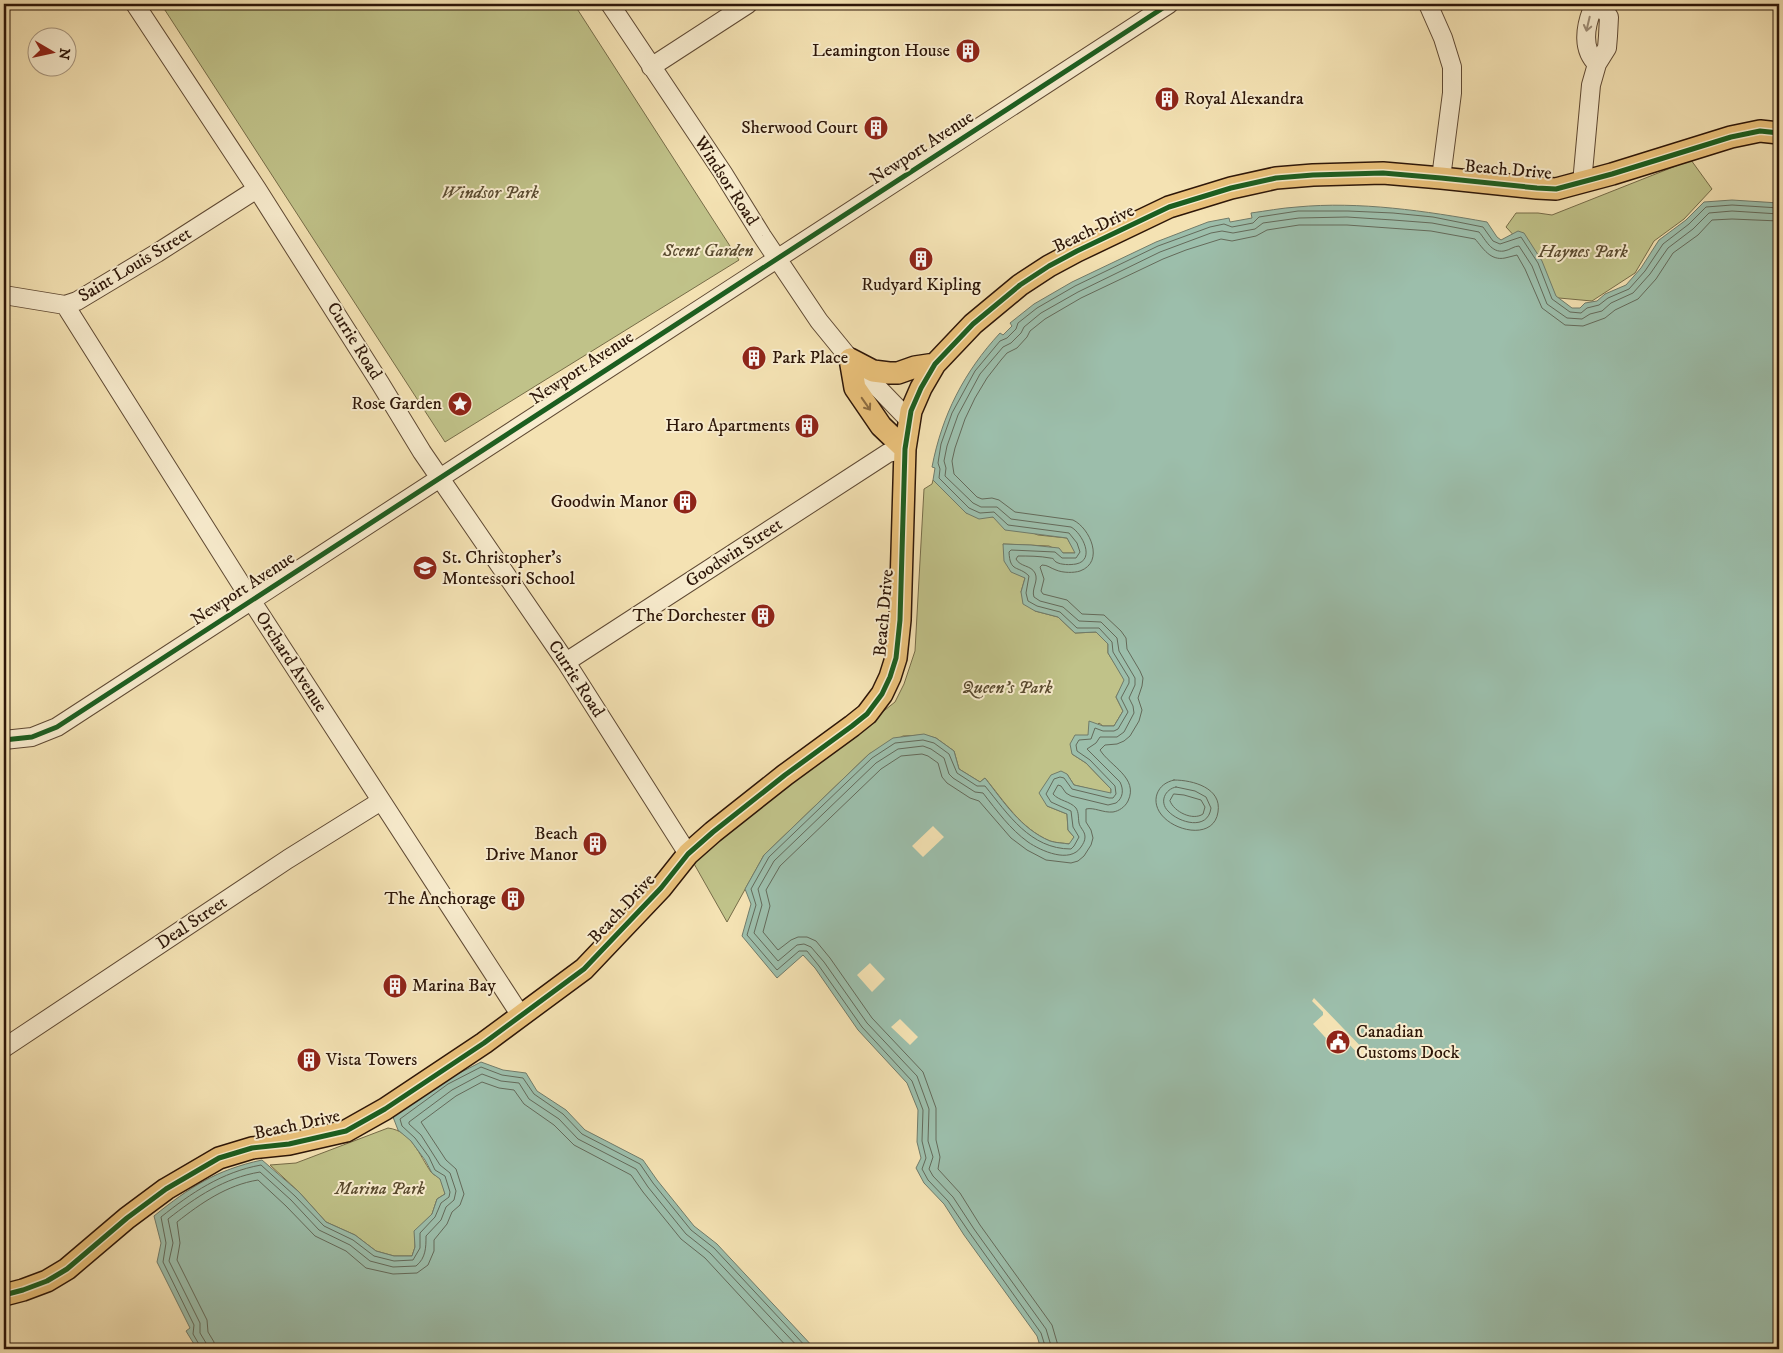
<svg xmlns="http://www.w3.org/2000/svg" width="1783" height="1353" viewBox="0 0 1783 1353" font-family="'IM FELL DW Pica',serif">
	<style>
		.green { fill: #c0c289; stroke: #766c48 }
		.water { fill: #9cbeab; stroke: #707b6a }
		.pier { fill: #f4e2b3 }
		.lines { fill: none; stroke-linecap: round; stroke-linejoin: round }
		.shore { stroke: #646a5a; stroke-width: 1 }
		.minor-casing { stroke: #5f4933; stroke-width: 20 }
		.major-casing { stroke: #2d1608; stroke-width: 24 }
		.minor { stroke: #f8ecce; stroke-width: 18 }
		.major { stroke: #eac17a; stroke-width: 21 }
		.cycleway-casing { stroke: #f8ecce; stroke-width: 8 }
		.cycleway { stroke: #1b5e20; stroke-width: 5 }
		.oneway { stroke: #9d8c75 }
		.oneway2 { stroke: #8c6c41 }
		.labels { text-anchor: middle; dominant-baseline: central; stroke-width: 4; stroke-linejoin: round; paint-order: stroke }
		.poi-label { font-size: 18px; fill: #2d1608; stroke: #f8ecce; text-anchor: end }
		.street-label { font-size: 18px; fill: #2d1608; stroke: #f8ecce }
		.park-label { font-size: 18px; font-style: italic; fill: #594a2f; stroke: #f8ecce }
	</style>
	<rect width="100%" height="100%" fill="#f4e2b3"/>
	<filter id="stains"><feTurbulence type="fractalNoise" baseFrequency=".004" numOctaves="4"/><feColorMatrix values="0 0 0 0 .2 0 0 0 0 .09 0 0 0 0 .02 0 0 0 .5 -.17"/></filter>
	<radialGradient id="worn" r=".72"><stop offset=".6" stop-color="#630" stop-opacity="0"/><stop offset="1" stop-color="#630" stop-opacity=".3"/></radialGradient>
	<path class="green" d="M161,4H574L739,260L445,442Z
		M1691,160L1712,189L1684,219L1654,241L1635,273L1592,301L1548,297L1519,241L1506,227L1516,213H1538L1552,215Z
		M933,480L966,513L993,517L1038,535L1067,538L1076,553H1063L1049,546L1003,544L1025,578L1021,592L1035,611L1058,617L1075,633L1096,632L1108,644V653L1125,680L1116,697L1123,711L1114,726H1103L1099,723L1072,754L1086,763L1111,789V794L1074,785L1067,774L1047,806L1067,814L1068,830L1074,837L1070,844C1063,843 1056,843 1050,841C1021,829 1004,801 985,778L980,782L959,769L954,751L936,738L924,735L903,736L869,754L764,855L727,922L693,862L895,702L904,684L915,651L924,489L932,484Z
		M388,1128C412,1131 419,1155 431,1172C433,1175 438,1176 440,1179C443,1182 444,1190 445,1194L437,1199L432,1214L415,1231V1247L412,1256H394L376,1251L355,1235L326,1222L299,1192L270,1165L296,1163Z"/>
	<path class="water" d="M1732,200L1779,203V1349H1041L1037,1336L964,1235L944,1204L924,1183L916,1168L921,1158L917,1142L918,1110L907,1083L858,1030L815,968L803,955L777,978L742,936L751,904L745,889L764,855L869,754L893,738L924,734L936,738L954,751L959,769L980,782L985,778C1003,801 1021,829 1050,841C1056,843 1063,843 1069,844L1074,837L1068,830L1067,814L1047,806L1039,793L1051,775L1061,771L1067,774L1074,785L1111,793V789L1086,763L1072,754L1070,744L1075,735H1088L1089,721L1103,726H1114L1123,711L1116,697L1124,680L1108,653V644L1096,632L1075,633L1058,617L1035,611L1023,604L1021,592L1025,578L1011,572L1004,561L1003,544L1031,545L1059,548L1063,553H1075L1067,538L1005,530L993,517L979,519L966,513L933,480L935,468L932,467C942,415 964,372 1000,333L1003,335L1012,326L1010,323L1034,304L1072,282L1156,242L1208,222L1229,218L1230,222L1252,218L1251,213C1266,211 1281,208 1297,207C1359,201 1426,211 1487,222L1497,237L1501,240L1518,231L1524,233L1542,261L1556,296L1572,308H1580L1585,303L1597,301L1605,294L1626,285L1641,268L1659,240L1686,220L1704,202Z
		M481,1062L503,1070L526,1073L537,1091L566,1110L585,1130L643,1160L657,1180L694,1226L717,1244L815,1349H197L186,1331L190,1328L157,1262L161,1243L154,1216C190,1187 216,1170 262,1160L299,1192L326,1222L355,1235L376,1251L394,1256H412L415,1247L414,1231L432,1214L437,1199L445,1194L440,1179L432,1173L425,1160L411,1141L398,1130L393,1117L446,1080Z"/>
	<path class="pier" d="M933,826L944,837L923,857L912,846Z
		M870,963L885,979L872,992L857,975Z
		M1314,998L1370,1056L1365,1061L1344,1039H1342L1334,1047L1313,1024L1323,1015V1012L1312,1001Z
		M900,1019L918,1037L910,1045L891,1027Z"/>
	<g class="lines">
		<path class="shore" d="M1174,780C1193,780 1222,788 1218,812C1213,848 1147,825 1157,794C1160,786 1166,782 1174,780Z
			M1176,787L1195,791L1206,797L1211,808C1208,831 1179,823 1168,811C1159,802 1165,789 1176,787Z
			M1174,794L1184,795L1201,800L1205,807L1203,814C1193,821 1174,812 1170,801Z
			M201,1349L200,1346L193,1334L194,1325L163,1262L166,1243L161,1217C191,1193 222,1172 261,1165L295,1196L324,1226L353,1240L374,1256L394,1261L413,1260L420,1248V1233L435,1217L441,1203L449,1197L450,1192L445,1176L435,1170L429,1157L415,1138L402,1126L400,1119L448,1084L481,1067L502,1075L523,1078L534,1094L563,1114L582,1134L640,1164L653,1183L691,1230L714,1248L808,1349
			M207,1349L206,1343L200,1333V1323L169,1261L173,1243L168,1219C196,1197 224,1178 260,1172L291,1200L319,1230L350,1245L370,1261L393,1267L416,1266C426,1258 426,1247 426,1236L441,1220L446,1207L454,1200L456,1191L450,1173L440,1165L421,1135L409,1124V1122L452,1090L482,1074L501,1081L519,1083L529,1099L559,1119L578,1139L636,1169L648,1187L686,1234L710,1253L800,1349
			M214,1349V1342L208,1332L207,1320L177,1260L180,1243L177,1222C201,1203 227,1185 258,1180L286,1206L315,1236L346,1251L366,1268L393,1274L417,1273L428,1265L434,1251V1240L447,1224L452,1212L460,1205L464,1194L456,1169L446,1160L421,1122L456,1096L482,1082L499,1088L514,1090L524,1104L554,1125L574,1145L631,1175L643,1192L681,1239L705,1258L789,1349
			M1046,1349L1041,1333L969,1232L948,1201L928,1180L922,1169L926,1158L922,1141L923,1110L912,1081L862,1027L819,966L807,951H799L777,970L747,935L756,905L751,889L769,857L872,758L895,743L923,740L934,743L949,754L957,773L977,786H985C1008,814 1030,849 1071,849L1074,846L1079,837L1073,827L1071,811L1051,802L1046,794L1054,779L1060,777L1064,778L1072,789L1109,798H1113L1116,794L1115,786L1090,760L1077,751L1076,745L1079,740L1091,739L1095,728L1103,731H1114L1118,729L1128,712L1121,698L1129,683V678L1113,652L1112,642L1099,628H1077L1060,612L1037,606L1028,601L1026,593L1029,576C1018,565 1010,573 1009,552L1011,550L1055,552L1062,558H1076L1080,552L1077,543L1069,533L1008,525L994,512L980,513L969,508L939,478L940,469L938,463L941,444L952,413L975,371L1000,341L1007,338L1016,329L1018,323L1037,308L1075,286L1158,246L1210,227L1224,224L1232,227L1253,223L1259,217L1298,211H1348L1393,213L1433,217L1483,227L1493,241L1500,244L1521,237L1538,263L1552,299L1570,312L1581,313L1587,308L1599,305L1608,298L1629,289L1645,271L1663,244L1689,224L1706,207L1732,205L1779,208
			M1052,1349L1046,1329L974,1229L953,1197L933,1176L929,1169L933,1157L928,1141L929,1109L917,1076L867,1023L824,962L811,947L804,944L797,945L778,961L754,933L762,905L758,889L774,861L876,763L898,749L923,746L931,749L944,758L949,774L953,778L975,792L983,793C997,811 1010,829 1028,842C1041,851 1070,864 1081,847C1083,844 1085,841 1085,837C1085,831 1080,828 1079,823C1078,817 1079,813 1076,808C1070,801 1059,801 1053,794L1058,785L1061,786L1066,793L1071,796L1108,805L1116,803C1123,798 1124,790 1120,782L1087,749L1096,743L1100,737H1117L1124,732L1134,713L1133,706L1129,698L1135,685V678L1119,651L1117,638L1101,622L1079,621L1063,607L1040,601L1034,597C1031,589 1039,581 1035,573C1031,565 1020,567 1016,559L1018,556C1028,556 1040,556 1050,558C1056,559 1051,558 1056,562C1061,565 1070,565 1076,564C1096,560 1082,533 1071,527L1011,519L997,507H981L973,503L945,476L946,468L944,461L947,446L958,415L980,374L1003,347L1011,343L1021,333L1024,327L1041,313L1078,292L1160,252L1211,233L1222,231L1233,233L1255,229L1263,223L1299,218L1347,217L1393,220L1432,223L1479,232C1486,240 1491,253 1504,251C1510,250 1514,246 1519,246L1532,266L1547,304L1567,318L1582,319L1590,314L1602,311L1611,303L1633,293L1650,274L1668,248L1693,229L1709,213L1732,211L1779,214
			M1059,1349L1052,1325L980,1225L960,1193L938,1169L940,1157L936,1140V1108L923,1072L872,1018L830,958L816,941L807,937H798L791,940L778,950L763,932L770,906L766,890L780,866L881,769L901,756L922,754L928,756L938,763L942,777L947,783L970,798L979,801L1011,838L1027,850L1046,860L1071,863L1078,861L1084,856L1091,845L1093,838L1091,830L1086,822V809C1094,807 1103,813 1113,812C1119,811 1125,807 1128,801C1139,778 1110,766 1100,750L1105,745L1117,744L1124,741L1130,736L1139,721L1142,710L1138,698L1142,686L1143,678L1140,671L1127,649L1126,638L1121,631L1104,615L1082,614L1067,600L1043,594L1041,591L1044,579L1040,567L1042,565C1048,565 1050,568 1056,570C1063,573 1074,573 1080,571C1105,562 1090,528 1073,520L1015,512L999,500L992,498L982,499L977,497L954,474L952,461L955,448L965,419L975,398L987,378L1001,360L1007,353L1017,348L1027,337L1030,331L1045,319L1081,298L1163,259L1186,250L1221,239L1232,241L1256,236L1267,230L1299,225H1347L1431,231L1475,239C1483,248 1490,261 1505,258C1509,257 1513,256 1517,255L1525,269L1542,308L1565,325L1583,326L1605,318L1615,310L1638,299L1656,279L1673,253L1698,235L1712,220L1732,219L1779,221"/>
		<defs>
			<path id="minor" d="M135,4L257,189L380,383L422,452L566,662L688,854
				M610,4L723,173L762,236L819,321L850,359L909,420
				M1428,4L1443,38L1452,67V93L1441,178
				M651,67L748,4
				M1582,183L1591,85L1597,64L1607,48L1608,36L1609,17L1605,11L1600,9L1592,10C1585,28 1582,50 1597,64
				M4,295L65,305L77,301L157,253L257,189
				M65,305L251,600L521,1016
				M566,662L888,453L905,449
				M4,740L32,737L57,727L1169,4
				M4,1048L288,859L381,801"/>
			<path id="major" d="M850,359L855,388L881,426L905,449
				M850,359L873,371L889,373H898L915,367L935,364
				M4,1295L23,1290L47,1281L67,1269L127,1218L166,1189L219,1158L252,1148L289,1144L346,1131L385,1109L484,1043L584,969L661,888L688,854L713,832L785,775L852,726L867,714L882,694L890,677L896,658L900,620L905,449L911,411L921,388L935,364L973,324L1020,285L1049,266L1077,251L1169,207L1231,188L1276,178L1313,175L1383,173L1441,178L1537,188L1556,189L1612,174L1731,137L1760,131L1779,133"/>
		</defs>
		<use href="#minor" class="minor-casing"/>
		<use href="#major" class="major-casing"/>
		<use href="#minor" class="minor"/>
		<use href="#major" class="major"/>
		<defs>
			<path id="cycleway" d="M4,740L32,737L57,727L1169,4
				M4,1295L23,1290L47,1281L67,1269L127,1218L166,1189L219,1158L252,1148L289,1144L346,1131L385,1109L484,1043L584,969L661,888L688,854L713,832L785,775L852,726L867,714L882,694L890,677L896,658L900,620L905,449L911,411L921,388L935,364L973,324L1020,285L1049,266L1077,251L1169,207L1231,188L1276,178L1313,175L1383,173L1441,178L1537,188L1556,189L1612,174L1731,137L1760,131L1779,133"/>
		</defs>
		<use href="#cycleway" class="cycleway-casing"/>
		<use href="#cycleway" class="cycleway"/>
	</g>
	<defs><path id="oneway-shaft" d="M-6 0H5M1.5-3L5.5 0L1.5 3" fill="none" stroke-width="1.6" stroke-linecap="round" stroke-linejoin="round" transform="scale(1.25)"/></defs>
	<use class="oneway" href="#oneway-shaft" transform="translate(1588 24) rotate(103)"/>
	<use class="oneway2" href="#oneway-shaft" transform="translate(866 404) rotate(55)"/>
	<defs>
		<symbol id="building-disc" viewBox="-11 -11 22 22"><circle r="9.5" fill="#8f2418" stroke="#f8ecce"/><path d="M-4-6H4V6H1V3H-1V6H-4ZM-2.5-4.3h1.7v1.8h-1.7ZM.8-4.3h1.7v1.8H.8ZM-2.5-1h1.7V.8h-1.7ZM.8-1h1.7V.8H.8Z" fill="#fff"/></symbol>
		<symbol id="sight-disc" viewBox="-11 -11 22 22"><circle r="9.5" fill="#8f2418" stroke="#f8ecce"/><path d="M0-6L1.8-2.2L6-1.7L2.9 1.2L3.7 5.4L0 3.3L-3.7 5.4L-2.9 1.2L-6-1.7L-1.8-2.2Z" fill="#fff"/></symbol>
		<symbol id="school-disc" viewBox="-11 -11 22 22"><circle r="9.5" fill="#8f2418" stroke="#f8ecce"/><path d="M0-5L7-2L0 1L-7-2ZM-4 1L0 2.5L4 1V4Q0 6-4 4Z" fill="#fff"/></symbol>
		<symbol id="civic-disc" viewBox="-11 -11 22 22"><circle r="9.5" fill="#8f2418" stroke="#f8ecce"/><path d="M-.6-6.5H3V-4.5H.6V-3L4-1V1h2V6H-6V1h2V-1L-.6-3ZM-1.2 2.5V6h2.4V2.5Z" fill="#fff"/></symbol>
	</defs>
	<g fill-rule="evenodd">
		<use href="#building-disc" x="954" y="37" width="28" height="28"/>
		<use href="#building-disc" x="1153" y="85" width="28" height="28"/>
		<use href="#building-disc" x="862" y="114" width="28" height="28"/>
		<use href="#building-disc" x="907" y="245" width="28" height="28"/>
		<use href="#building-disc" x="740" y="344" width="28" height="28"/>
		<use href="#sight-disc" x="446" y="390" width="28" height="28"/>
		<use href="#building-disc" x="793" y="412" width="28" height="28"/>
		<use href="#building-disc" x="671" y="488" width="28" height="28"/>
		<use href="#school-disc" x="411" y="554" width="28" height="28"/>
		<use href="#building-disc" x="749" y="602" width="28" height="28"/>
		<use href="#building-disc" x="581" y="830" width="28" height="28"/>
		<use href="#building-disc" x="499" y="885" width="28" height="28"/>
		<use href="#building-disc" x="381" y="972" width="28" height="28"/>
		<use href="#civic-disc" x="1324" y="1028" width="28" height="28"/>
		<use href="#building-disc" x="295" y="1046" width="28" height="28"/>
	</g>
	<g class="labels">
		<g class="poi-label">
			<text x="950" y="51">Leamington House</text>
			<text x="1184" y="99" text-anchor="start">Royal Alexandra</text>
			<text x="858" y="128">Sherwood Court</text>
			<text x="921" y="285" text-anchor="middle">Rudyard Kipling</text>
			<text x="772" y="358" text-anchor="start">Park Place</text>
			<text x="442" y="404">Rose Garden</text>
			<text x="790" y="426">Haro Apartments</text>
			<text x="668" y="502">Goodwin Manor</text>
			<text x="442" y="558" text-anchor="start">St. Christopher's<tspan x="442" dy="21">Montessori School</tspan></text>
			<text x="746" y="616">The Dorchester</text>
			<text x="578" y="834">Beach<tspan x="578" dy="21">Drive Manor</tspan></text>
			<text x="496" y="899">The Anchorage</text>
			<text x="412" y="986" text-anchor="start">Marina Bay</text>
			<text x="1356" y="1032" text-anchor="start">Canadian<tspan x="1356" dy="21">Customs Dock</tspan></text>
			<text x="326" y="1060" text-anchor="start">Vista Towers</text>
		</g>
		<g class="street-label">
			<text transform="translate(922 148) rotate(-33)">Newport Avenue</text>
			<text transform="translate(1508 170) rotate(5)">Beach Drive</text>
			<text transform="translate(726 181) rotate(57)">Windsor Road</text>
			<text transform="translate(1094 229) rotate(-26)">Beach Drive</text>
			<text transform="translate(135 265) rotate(-31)">Saint Louis Street</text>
			<text transform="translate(354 341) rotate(58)">Currie Road</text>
			<text transform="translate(582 368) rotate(-33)">Newport Avenue</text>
			<text transform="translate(734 553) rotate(-33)">Goodwin Street</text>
			<text transform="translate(243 589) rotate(-33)">Newport Avenue</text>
			<text transform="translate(884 613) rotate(-85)">Beach Drive</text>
			<text transform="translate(291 662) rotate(57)">Orchard Avenue</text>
			<text transform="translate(576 679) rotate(57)">Currie Road</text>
			<text transform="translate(622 909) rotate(-47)">Beach Drive</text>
			<text transform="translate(192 923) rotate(-34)">Deal Street</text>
			<text transform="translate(297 1125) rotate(-12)">Beach Drive</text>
		</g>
		<g class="park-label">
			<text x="490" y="193">Windsor Park</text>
			<text x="708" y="251">Scent Garden</text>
			<text x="1583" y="252">Haynes Park</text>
			<text x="1007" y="688">Queen’s Park</text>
			<text x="380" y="1189">Marina Park</text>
		</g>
	</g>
	<rect width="1783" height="1353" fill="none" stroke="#f4e2b3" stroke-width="20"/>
	<rect x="5" y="5" width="1773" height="1343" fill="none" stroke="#2d1608" stroke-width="2.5"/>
	<rect x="10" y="10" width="1763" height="1333" fill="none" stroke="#2d1608"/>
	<g transform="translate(52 52) rotate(99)"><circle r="24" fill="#f8ecce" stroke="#a7967f"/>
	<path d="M0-4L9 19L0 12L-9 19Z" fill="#8f2418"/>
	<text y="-8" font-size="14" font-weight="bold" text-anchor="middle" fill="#2d1608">N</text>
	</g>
	<rect width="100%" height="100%" filter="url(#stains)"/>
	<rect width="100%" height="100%" fill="url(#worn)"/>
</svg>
